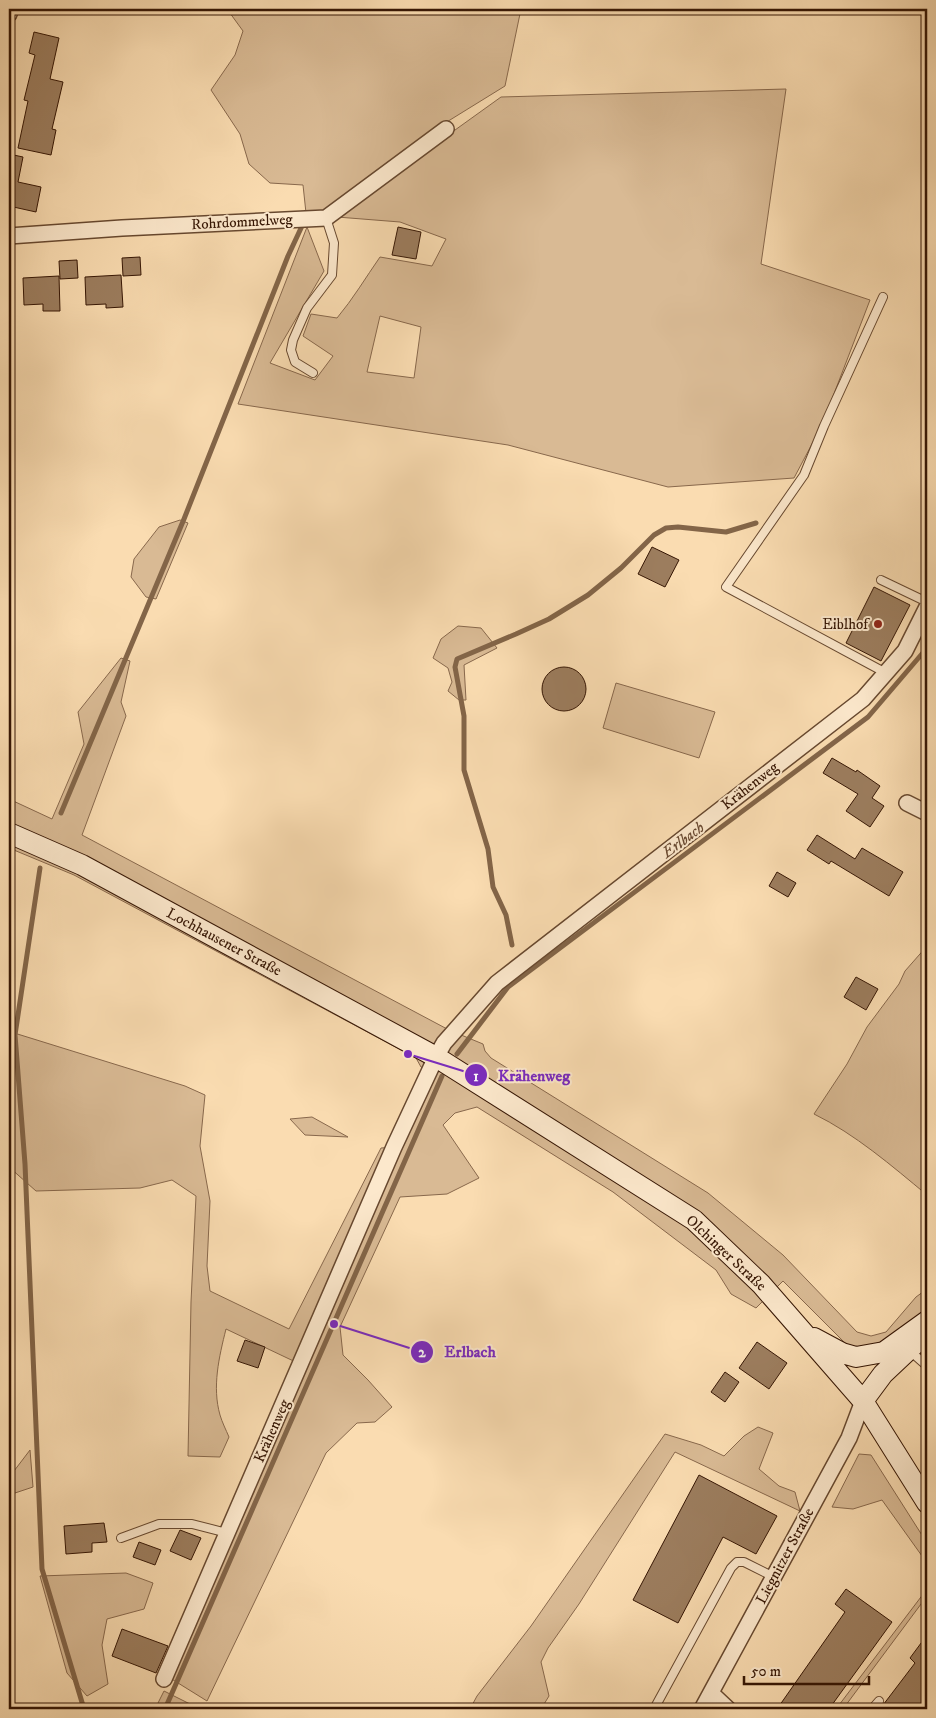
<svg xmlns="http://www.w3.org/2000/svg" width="936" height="1718" viewBox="0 0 936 1718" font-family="'IM FELL DW Pica',serif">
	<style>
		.green { fill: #d9ba94; stroke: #88684c; fill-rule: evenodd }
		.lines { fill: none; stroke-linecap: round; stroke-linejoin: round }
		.stream { stroke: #836548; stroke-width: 5 }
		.building { fill: #9c7d5e; stroke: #361604 }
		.lane-casing { stroke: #67482f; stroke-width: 10 }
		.street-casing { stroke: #67482f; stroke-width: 18 }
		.secondary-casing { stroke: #361604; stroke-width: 22 }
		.lane { stroke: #fce8cc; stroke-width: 8 }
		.street { stroke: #fce8cc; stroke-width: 15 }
		.secondary { stroke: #fce8cc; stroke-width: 20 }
		.poi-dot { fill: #8f2418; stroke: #fce8cc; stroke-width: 2 }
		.labels { text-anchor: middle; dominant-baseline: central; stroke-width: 4; stroke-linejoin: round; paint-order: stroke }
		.street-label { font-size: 15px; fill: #361604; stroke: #fce8cc }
		.poi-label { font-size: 15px; fill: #361604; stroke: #fce8cc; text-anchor: end }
		.water-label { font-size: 16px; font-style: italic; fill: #6a4a32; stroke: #fce8cc }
		.leader { fill: none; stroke: #7b2cbf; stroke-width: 2 }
		.callout-dot { fill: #7b2cbf; stroke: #fce8cc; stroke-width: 2 }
		.mark-label { font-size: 15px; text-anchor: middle; font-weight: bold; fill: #fff }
		.callout-label { font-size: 16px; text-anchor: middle; font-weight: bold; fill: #7b2cbf; stroke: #fce8cc; stroke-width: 4; stroke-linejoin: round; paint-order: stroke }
	</style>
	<rect width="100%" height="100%" fill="#fadcb1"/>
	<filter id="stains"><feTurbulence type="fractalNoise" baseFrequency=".004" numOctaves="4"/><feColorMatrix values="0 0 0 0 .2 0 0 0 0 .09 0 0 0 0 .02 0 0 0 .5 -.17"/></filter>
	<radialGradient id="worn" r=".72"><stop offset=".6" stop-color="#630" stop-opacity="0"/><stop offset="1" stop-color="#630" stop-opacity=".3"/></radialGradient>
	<path class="green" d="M227,9H521L505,86L437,128L320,213H306L303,185L270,183L249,164L240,134L211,90L235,55L243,31Z
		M786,89L761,264L870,300L822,425L794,478L668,487L508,445L238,404L307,227L324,271L270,363L315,380L333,356L303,336L311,314L337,318C353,299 366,277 380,257L432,266L446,239L400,222L337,217L352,204L501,97ZM380,316L421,327L414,378L367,372Z
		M180,520L188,523L156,599L146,597L131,577L134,559L159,527Z
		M458,626L481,628L497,648L464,665L466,700H459L448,691L452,682L448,668L433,658L441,639Z
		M121,658L130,661L121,702L126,716L82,835L449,1030L483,1044L485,1051L491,1058L708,1193L783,1255L857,1332L871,1336L886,1332L916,1297L927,1289V1308L883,1343L850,1348L783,1281L756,1308L731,1294L716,1270L613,1192L477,1107L455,1113L443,1125L479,1178L447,1194L400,1197L340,1327L343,1355L368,1380L392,1407L375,1422L357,1423L326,1453L207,1701L170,1678L304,1366L226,1329C219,1357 212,1387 220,1415C222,1422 226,1430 229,1437L220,1457L188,1456L191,1302L196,1196L172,1180L140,1188L36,1191L9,1167V1044L11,1032L185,1086L205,1095L200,1146L210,1201L207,1266L210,1291L289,1329L381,1148L394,1147L325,1319L435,1074L421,1067L416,1058L74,875L9,848V799L52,819L84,744L78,712Z
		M616,683L715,712L699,758L603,728Z
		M927,946V1195C892,1166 855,1134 814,1114L847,1064L867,1027L899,984L905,971Z
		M312,1117L348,1137L305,1135L290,1119Z
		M758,1427L773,1433L759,1469L779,1486L795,1492L800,1511L675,1452L579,1604L548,1648L541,1662L549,1696L541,1709H513L508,1708L507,1709H470L477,1696L531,1626L665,1434L701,1445L724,1456L744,1436Z
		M30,1450L33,1487L9,1495V1472L14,1471Z
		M859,1454L871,1455L927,1543V1563L882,1500L853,1509L832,1507Z
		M126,1573L153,1583L144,1609L107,1619L102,1645L108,1684L87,1696L67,1673L40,1576Z
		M927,1589V1596L843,1709H836Z
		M164,1691L200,1709H155Z"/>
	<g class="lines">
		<path class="stream" d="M61,813L184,519L288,256L302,226
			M40,868L15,1035L25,1164L42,1569L84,1709
			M512,945L506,915L493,887L488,849L464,770V716L455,667L457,659L516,634L549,619L588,595L621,568L654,535L666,528L678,527L726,532L756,523
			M457,1054L508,987L868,717L927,648
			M165,1709L442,1076"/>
	</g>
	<path class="building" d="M34,32L59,38L50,79L63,82L52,129L56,130L51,155L18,148L28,101L24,100L35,55L29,53Z
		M9,154L23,157L18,182L41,187L36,212L9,206Z
		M398,227L421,232L416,259L392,255Z
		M140,257L141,275L123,276L122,258Z
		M77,260L78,278L60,279L59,261Z
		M121,275L123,307L106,308V304L86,305L85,277Z
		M59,276L60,311H43V304L24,305L23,278Z
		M652,547L679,560L665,587L638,574Z
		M874,587L910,605L881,661L846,643Z
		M542 689a22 22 0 1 1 44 0a22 22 0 1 1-44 0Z
		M832,758L856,772L857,770L880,786L872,798L884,806L870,827L846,811L858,794L823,773Z
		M817,835L855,859L862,848L903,872L889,896L831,861L829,864L807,850Z
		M777,872L796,883L788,897L769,886Z
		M856,977L878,989L866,1010L844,997Z
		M245,1340L265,1347L258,1368L237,1361Z
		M757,1342L787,1363L769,1389L739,1368Z
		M725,1372L739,1382L725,1402L711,1392Z
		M699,1475L777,1516L756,1554L723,1537L678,1623L633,1600Z
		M104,1523L107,1542L92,1543V1552L66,1554L64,1526Z
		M180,1530L201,1538L191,1560L170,1551Z
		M139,1542L161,1550L155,1565L133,1557Z
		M846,1589L892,1622L829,1709H777L845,1612L835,1604Z
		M122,1629L168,1646L156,1673L112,1656Z
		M927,1635V1698L918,1709H880L915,1663L910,1658Z"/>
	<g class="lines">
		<defs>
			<path id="lane" d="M883,297L824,426L804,475L726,587L886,673
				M313,373L295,362L291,350L293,340L307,308L332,275L334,243L326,218
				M881,580L927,602
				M910,1351L927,1366
				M121,1538L159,1524H192L227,1533
				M654,1709L731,1568L737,1562H744L774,1577
				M872,1709L879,1701"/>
			<path id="street" d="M9,14L10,9
				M9,236L122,228L326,218L446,129
				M907,803L927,813
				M164,1679L394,1147L436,1057L444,1043L497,983L863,699L905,651L927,607
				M711,1693L728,1709
				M702,1709L849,1438L863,1401"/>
			<path id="secondary" d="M9,833L82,865L436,1057L694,1220L761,1284L863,1401L927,1503
				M814,1338L842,1353L856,1357L884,1352L927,1321
				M863,1401L883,1374L917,1342"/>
		</defs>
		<use href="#lane" class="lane-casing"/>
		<use href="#street" class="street-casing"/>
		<use href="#secondary" class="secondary-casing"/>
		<use href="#lane" class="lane"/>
		<use href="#street" class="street"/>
		<use href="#secondary" class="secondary"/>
	</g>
	<circle class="poi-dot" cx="878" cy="624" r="5"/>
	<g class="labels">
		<g class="street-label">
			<text transform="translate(242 222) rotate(-3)">Rohrdommelweg</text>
			<text transform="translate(750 786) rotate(-38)">Krähenweg</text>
			<text transform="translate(224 942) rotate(28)">Lochhausener Straße</text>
			<text transform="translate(726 1253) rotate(43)">Olchinger Straße</text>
			<text transform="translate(272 1431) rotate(-66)">Krähenweg</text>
			<text transform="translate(785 1556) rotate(-62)">Liegnitzer Straße</text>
		</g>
		<g class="poi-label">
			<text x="868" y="624">Eiblhof</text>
		</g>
		<g class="water-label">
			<text transform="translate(683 840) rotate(-37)">Erlbach</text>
		</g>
	</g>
	<path class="leader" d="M408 1054L476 1075M334 1324L422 1352"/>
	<g class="callout-dot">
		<circle cx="408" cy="1054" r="5"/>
		<circle cx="334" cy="1324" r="5"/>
		<circle cx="476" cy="1075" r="12"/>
		<circle cx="422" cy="1352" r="12"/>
	</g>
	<g class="mark-label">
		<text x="476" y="1081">1</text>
		<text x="422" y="1357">2</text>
	</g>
	<g class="callout-label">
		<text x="534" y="1081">Krähenweg</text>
		<text x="470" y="1357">Erlbach</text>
	</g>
	<rect width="936" height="1718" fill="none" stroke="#fadcb1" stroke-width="30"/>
	<rect x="10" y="10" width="916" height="1698" fill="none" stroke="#361604" stroke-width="2.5"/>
	<rect x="15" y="15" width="906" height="1688" fill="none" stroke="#361604"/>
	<path d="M744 1676v8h125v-8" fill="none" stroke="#361604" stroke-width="2.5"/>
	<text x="751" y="1676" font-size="15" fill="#361604" stroke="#fce8cc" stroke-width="4" paint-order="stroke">50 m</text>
	<rect width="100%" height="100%" filter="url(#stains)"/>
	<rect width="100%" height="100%" fill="url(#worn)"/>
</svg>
